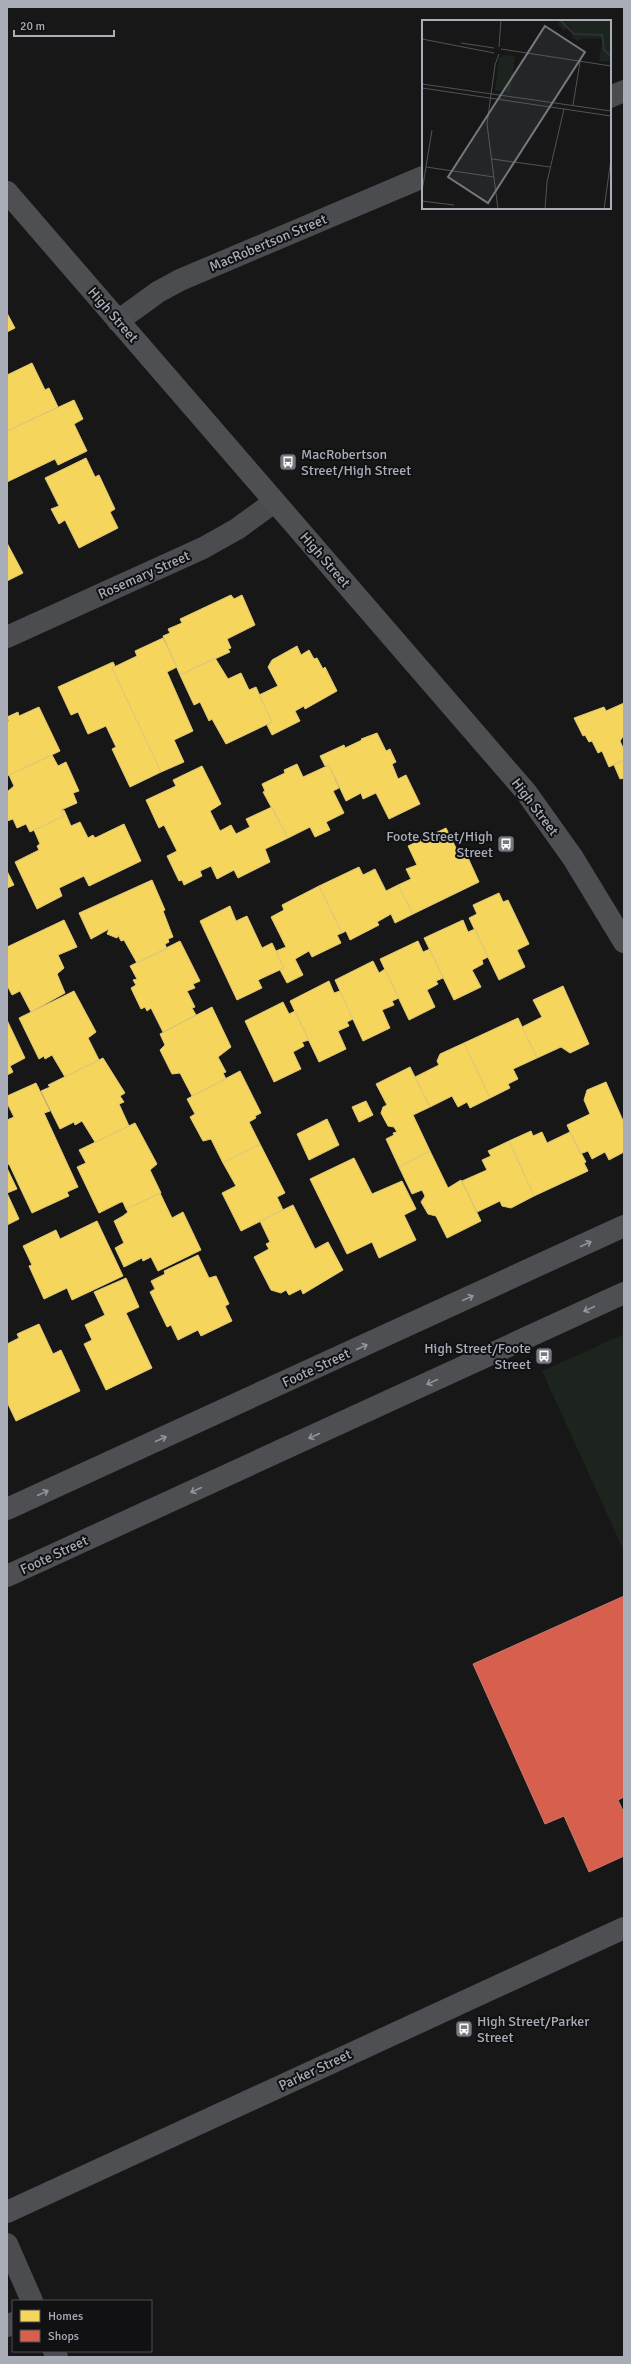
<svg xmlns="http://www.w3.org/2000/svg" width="631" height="2364" viewBox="0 0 631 2364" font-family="Signika,sans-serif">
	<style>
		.green { fill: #1d241e }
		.homes { fill: #f6d55c; stroke: #dfc978 }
		.shops { fill: #d6604d; stroke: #c8776d }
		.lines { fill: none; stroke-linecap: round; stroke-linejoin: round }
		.minor { stroke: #4b4c50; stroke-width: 22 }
		.major { stroke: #4d4f52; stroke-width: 22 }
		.oneway { stroke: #91969e }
		.labels { text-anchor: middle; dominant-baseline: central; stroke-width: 4; stroke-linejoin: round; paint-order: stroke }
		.street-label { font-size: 14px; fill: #a8adb8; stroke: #111113 }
		.poi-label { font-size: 14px; fill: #a8adb8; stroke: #111113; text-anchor: start }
		.inset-river { fill: none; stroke: #2a3239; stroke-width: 2 }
		.inset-road { fill: none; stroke: #515357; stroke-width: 1 }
		.view { fill: #757880; fill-opacity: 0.15; stroke: #757880; stroke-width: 2 }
		.inset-edge { fill: none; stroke: #a8adb8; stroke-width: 2 }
	</style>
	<rect width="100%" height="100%" fill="#171717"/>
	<path class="green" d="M624,1334V1551L542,1371Z"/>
	<path class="homes" d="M7,313L15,328L7,332Z
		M32,363L45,390L49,388L58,407L7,431V375Z
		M74,400L83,419L74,424L87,451L58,465L55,459L7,482V431Z
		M86,458L95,477L99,475L115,509L110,512L118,528L79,548L65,520L59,524L51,509L59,506L45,478Z
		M7,543L23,573L7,581Z
		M231,595L234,599L242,595L255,625L227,639L231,648L228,649L230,652L180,675L163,636L170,633L168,629L182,623L180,619Z
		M163,638L177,667L167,672L193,731L174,740L184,762L161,772L112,668L137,656L135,651Z
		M297,646L301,655L309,650L314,659L317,658L323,669L325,667L337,691L305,709L304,706L295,711L300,721L272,735L267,725L272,722L259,695L278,686L268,667L272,660Z
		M215,658L228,679L241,673L249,690L256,687L272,722L226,744L212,719L209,721L200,702L194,705L180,675Z
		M113,662L115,666L112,668L161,772L130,787L112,749L116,747L106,726L88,734L78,712L71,715L58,687Z
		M624,703V735L620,741L624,750V760L609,767L602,751L598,753L592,741L589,742L585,735L583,736L574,718L604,707L606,711Z
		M39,707L60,751L7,776V722L9,721L7,717L18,712L19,716Z
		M377,733L386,751L390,749L396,762L392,764L398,779L406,775L420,804L389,819L376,793L363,799L361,793L346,801L329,765L325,766L320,756L344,745L345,748L362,740L361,739Z
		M52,755L58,766L66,762L79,791L73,793L77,803L61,810L64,816L30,832L26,824L17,828L13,819L7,821V792L14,786L9,775Z
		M624,760V778L620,779L614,765Z
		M297,764L303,777L329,765L339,788L333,791L344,813L326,822L330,830L315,837L310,827L288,838L263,792L265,791L262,784L285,773L284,770Z
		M202,766L221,804L210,811L220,831L231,825L236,834L250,827L246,819L272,807L288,838L265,849L270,862L238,878L234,870L217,879L211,866L200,871L202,876L184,885L182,880L179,881L167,856L177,851L164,825L159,828L146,800L176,786L173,780Z
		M64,810L71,826L80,822L88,838L93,835L95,838L124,824L141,861L89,886L84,876L59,888L62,896L37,909L15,862L39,850L37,846L40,844L34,830L64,816L61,811Z
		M446,828L458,852L464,849L479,882L413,914L398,885L411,879L406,869L417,865L408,846Z
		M359,867L363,875L375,869L386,891L398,885L413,914L395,923L391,914L377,922L379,925L350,940L346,931L342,933L319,886Z
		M7,871L14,885L7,888Z
		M152,880L165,910L163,911L173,937L168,939L169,942L165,944L167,949L137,963L124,940L121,941L118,935L117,938L107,934L109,929L91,939L79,913Z
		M319,886L342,933L337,935L341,943L312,957L309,951L295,959L303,975L287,983L280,970L284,968L276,951L286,947L271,917L284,910L282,905Z
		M499,893L503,902L508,900L529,944L517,950L525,967L499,980L469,918L477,914L473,905Z
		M230,906L236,921L247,916L262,948L272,943L284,968L258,980L262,988L237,1000L200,921Z
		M64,920L77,947L58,955L64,968L57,974L65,993L31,1012L20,991L12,995L7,985V947Z
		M463,920L468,932L475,929L488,957L482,960L483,964L472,970L481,987L454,1000L424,938Z
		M180,941L200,981L193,984L195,988L187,991L195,1007L192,1008L196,1015L163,1032L151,1008L147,1011L145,1007L141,1009L131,988L136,985L133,980L137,979L130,966Z
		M418,941L423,952L430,949L443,978L436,981L438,984L427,990L435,1007L409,1020L380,959Z
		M373,961L379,973L385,969L399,998L392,1001L394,1005L382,1010L390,1028L363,1041L335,980Z
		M329,981L334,993L340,991L353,1019L347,1022L349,1026L338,1031L346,1049L319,1062L290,1001Z
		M563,986L589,1044L570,1053L561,1047L537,1058L522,1027L542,1017L533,1000Z
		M74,991L96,1032L88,1038L99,1060L65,1077L52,1055L45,1059L44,1056L39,1059L19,1018Z
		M283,1002L289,1014L295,1011L309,1040L302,1042L304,1046L293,1052L301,1069L274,1082L245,1021Z
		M212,1007L231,1047L218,1057L226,1072L223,1073L226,1079L192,1096L180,1073L172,1074L160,1050L165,1045L160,1034Z
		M518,1018L537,1058L513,1069L518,1079L508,1084L510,1088L490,1098L464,1043Z
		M7,1020L25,1058L10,1066L13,1072L7,1075Z
		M464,1043L490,1098L470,1108L467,1102L458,1107L452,1096L430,1107L415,1077L439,1065L437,1061L440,1054Z
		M103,1058L125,1093L120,1096L124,1102L119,1104L129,1126L95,1142L82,1121L75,1125L74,1122L60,1129L41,1091L50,1087L48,1085Z
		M410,1067L430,1107L413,1115L430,1151L399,1167L386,1139L394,1135L393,1133L397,1132L394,1127L388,1126L381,1113L383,1107L387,1105L376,1084Z
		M240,1071L261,1113L255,1116L256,1118L249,1122L260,1144L223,1163L211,1139L203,1141L190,1117L195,1114L187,1099Z
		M606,1082L624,1123V1152L609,1160L605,1152L592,1159L588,1151L580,1154L567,1125L590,1114L584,1100L587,1090Z
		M36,1083L50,1111L44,1113L78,1187L67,1192L69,1196L32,1213L9,1164L7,1165V1120L14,1117L7,1103V1096Z
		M366,1101L373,1115L359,1122L352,1107Z
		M327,1119L339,1145L309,1160L297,1134Z
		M135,1123L157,1164L150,1170L161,1193L126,1209L123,1202H121L99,1213L77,1167L86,1163L79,1150Z
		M531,1131L533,1136L542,1132L547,1143L570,1132L586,1162L584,1163L588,1171L534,1196L509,1141Z
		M509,1141L534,1196L511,1208L502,1206L500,1201L477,1212L462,1181L487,1170L482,1160L491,1156L488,1151Z
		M260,1144L285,1193L277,1197L283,1210L241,1231L222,1193L236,1186L223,1163Z
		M430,1151L448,1188L461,1180L481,1221L447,1238L436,1216L428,1214L421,1202L425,1196L422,1190L412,1194L399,1167Z
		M354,1158L372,1194L402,1181L416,1209L404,1215L416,1240L379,1258L372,1242L347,1254L310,1179Z
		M7,1168L17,1189L7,1193L19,1219L7,1225Z
		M160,1193L172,1218L183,1212L201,1250L158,1271L151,1257L143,1261L142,1258L124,1267L115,1248L124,1243L114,1221L123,1216L128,1212L126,1209Z
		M293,1205L315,1249L328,1242L343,1270L303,1294L301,1289L289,1295L286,1290L281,1293L271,1290L254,1257L269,1249L266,1244L270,1242L260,1221Z
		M97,1221L123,1276L72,1300L67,1288L44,1299L29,1266L32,1265L23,1246L56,1230L60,1239Z
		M198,1255L209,1278L216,1276L229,1304L225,1306L232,1321L201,1336L198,1330L178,1340L171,1325L167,1327L150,1292L155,1289L151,1281L165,1274L164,1271Z
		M126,1278L139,1307L126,1313L152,1368L106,1390L84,1344L92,1340L85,1325L105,1315L94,1292Z
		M39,1324L53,1354L61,1350L80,1391L16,1421L7,1402V1344L19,1338L17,1334Z"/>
	<path class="shops" d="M624,1596V1797L618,1800L624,1813V1856L589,1872L564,1816L545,1824L473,1664Z"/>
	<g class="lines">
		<path class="minor" d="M610,97L624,91
			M118,321L158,292L180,280L423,177
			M7,637L203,548L237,529L274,502
			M7,2244L32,2301
			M7,2326L13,2323
			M54,2351L57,2357"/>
		<path class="major" d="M7,192L526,792L573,858L624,942
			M7,1509L624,1226
			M7,1576L624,1293
			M7,2212L624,1928"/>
	</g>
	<defs><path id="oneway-shaft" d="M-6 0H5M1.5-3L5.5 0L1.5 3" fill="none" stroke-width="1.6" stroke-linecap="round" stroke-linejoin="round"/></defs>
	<g class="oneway">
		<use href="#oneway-shaft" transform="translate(586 1244) rotate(-25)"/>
		<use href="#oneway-shaft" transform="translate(468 1298) rotate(-25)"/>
		<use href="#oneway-shaft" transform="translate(589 1309) rotate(155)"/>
		<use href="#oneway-shaft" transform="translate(362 1347) rotate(-25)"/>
		<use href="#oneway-shaft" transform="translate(432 1382) rotate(155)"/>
		<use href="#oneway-shaft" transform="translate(314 1436) rotate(155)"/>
		<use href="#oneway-shaft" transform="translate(161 1439) rotate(-24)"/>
		<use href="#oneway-shaft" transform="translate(196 1490) rotate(155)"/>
		<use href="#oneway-shaft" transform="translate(43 1493) rotate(-25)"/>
	</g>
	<defs>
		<symbol id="bus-square" viewBox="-11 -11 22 22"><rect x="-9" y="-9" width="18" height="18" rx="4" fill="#757880" stroke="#111113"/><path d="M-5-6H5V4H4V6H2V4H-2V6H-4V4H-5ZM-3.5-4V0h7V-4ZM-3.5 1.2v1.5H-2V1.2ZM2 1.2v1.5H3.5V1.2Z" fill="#fff"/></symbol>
	</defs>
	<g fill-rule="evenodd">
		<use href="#bus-square" x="278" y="452" width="20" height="20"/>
		<use href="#bus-square" x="496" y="834" width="20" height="20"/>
		<use href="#bus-square" x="534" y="1346" width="20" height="20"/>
		<use href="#bus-square" x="454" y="2019" width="20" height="20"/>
	</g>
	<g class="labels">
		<g class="street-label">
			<text transform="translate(268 243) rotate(-23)">MacRobertson Street</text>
			<text transform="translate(113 315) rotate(49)">High Street</text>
			<text transform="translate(325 560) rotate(49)">High Street</text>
			<text transform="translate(144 575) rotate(-24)">Rosemary Street</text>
			<text transform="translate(535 807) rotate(53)">High Street</text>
			<text transform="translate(316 1368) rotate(-25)">Foote Street</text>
			<text transform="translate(54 1555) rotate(-25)">Foote Street</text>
			<text transform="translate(315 2070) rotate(-25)">Parker Street</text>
		</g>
		<g class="poi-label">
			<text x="301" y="454">MacRobertson<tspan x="301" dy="16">Street/High Street</tspan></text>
			<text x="493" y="836" text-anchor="end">Foote Street/High<tspan x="493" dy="16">Street</tspan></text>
			<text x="531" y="1348" text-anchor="end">High Street/Foote<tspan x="531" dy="16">Street</tspan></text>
			<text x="477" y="2021">High Street/Parker<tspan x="477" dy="16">Street</tspan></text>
		</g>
	</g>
	<g transform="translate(422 20)">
		<rect width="189" height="189" fill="#171717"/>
		<path d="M137,0L189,1V42L177,41L181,18L158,19L157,21L150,18L151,10L145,4L143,11L136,5ZM81,35L93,36L88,73L73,70L77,38Z" fill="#1d241e"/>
		<path class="inset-river" d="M138,0L152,14L180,15L182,30L189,36"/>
		<path class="inset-road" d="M0,19L72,33M39,23L72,28M77,27L79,0M79,29L189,46M0,64L189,91M0,68L189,96M151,85L158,42M70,139L128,147M4,147L72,157M0,171L10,110M0,181L32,185M76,189L65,104L73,45L77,34M123,189L125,162L142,89M182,189L189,139"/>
		<path class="view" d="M123,6L163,32L66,183L26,157Z"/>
		<rect width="189" height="189" class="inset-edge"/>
	</g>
	<rect width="631" height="2364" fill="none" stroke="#a8adb8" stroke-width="16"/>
	<rect x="12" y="2300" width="140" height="52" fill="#111113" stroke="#4d4f55"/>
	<rect x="20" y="2310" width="20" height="12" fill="#f6d55c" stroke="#4d4f55"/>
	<text x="48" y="2320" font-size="12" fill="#a8adb8">Homes</text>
	<rect x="20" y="2330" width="20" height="12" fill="#d6604d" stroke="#4d4f55"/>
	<text x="48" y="2340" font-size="12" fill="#a8adb8">Shops</text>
	<path d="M14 30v6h100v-6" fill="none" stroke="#a8adb8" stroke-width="2"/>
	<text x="20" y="30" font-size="12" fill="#a8adb8" stroke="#111113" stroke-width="3" paint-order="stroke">20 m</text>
</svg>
